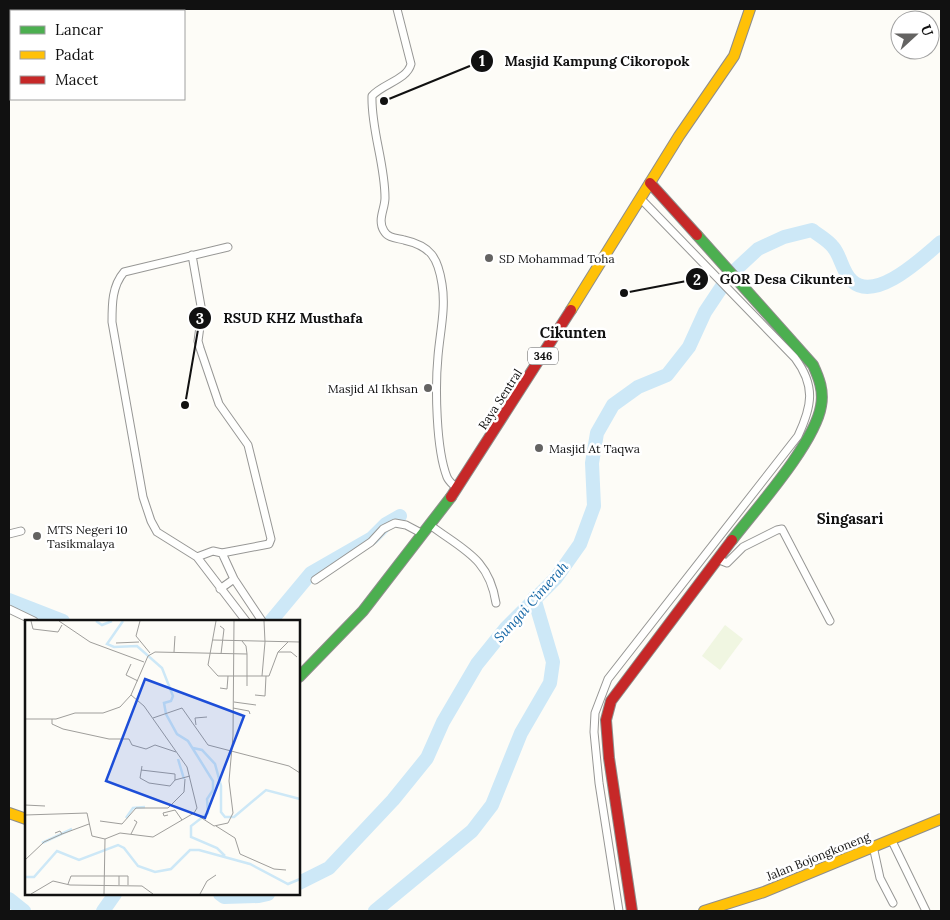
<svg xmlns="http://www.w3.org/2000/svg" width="950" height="920" viewBox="0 0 950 920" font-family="Lora,serif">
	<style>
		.pitch { fill: #f0f6e1 }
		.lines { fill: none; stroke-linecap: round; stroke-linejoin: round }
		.river { stroke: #cde8f7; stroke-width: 14 }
		.street-casing { stroke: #979795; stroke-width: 9 }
		.fast-casing { stroke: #8e8d8b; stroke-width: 12 }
		.slow-casing { stroke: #8e8d8b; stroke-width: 12 }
		.jam-casing { stroke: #8e8d8b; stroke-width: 12 }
		.street { stroke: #fffffe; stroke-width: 7 }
		.fast { stroke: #4caf50; stroke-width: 10 }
		.slow { stroke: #ffc107; stroke-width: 10 }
		.jam { stroke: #c62828; stroke-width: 10 }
		.poi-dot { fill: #646362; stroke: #fff; stroke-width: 2 }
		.labels { text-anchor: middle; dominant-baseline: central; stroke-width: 5; stroke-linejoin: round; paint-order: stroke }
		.shield { fill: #fff; stroke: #585858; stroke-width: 1 }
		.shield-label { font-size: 11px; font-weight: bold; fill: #111 }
		.poi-label { font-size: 12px; fill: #111; stroke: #fff; text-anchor: start }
		.street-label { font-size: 12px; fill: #111; stroke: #fff }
		.water-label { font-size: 14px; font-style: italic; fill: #1768a6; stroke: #fff }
		.quarter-label { font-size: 15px; font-weight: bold; fill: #111; stroke: #fff }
		.inset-river { fill: none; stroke: #cde8f7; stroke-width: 2.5 }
		.inset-road { fill: none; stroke: #9f9e9b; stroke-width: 1 }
		.view { fill: #1d4ed8; fill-opacity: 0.15; stroke: #1d4ed8; stroke-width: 2.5 }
		.inset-edge { fill: none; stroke: #111; stroke-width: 2.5 }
		.leader { fill: none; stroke: #111; stroke-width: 2 }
		.callout-dot { fill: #111; stroke: #fff; stroke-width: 2 }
		.mark-label { font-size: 15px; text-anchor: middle; font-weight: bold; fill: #fff }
		.callout-label { font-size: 14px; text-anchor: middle; font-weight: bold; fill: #111; stroke: #fff; stroke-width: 5; stroke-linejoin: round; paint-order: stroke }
	</style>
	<rect width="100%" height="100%" fill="#fdfcf7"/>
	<path class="pitch" d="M725,625L743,639L720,670L702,656Z"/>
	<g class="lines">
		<path class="river" d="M9,600L63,621
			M271,621L311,573L372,538L386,524L400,516
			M299,883L329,868L393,800L427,758L443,722L477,664L506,628L556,578L580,544L594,506L592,463L597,433L613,405L638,387L667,375L689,347L705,312L729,276L758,249L784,237L812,230C818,235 828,240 833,247C841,256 842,272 852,281C876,303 923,257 941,242
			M220,894L224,897L259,896L268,894
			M9,899L24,911
			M103,911L115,894
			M375,911L472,831L492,805L521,733L550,683L553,662L534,598"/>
		<defs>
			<path id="street" d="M397,9L411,64C407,80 382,84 372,96C371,130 385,163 385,198C385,209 377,220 384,231C388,238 396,238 404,240C431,246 438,258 442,284C446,308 440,332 438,356C435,387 436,449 447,477C449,482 454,485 457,489
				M228,247L124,272C112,286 112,304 112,322L143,497L151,521L157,532L197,557L213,551L222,553L234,579L262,621
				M192,255L202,312L198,341L200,348L219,404L248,445L271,539L269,544L222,553
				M430,525C463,550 489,558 496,603
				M9,534L21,531
				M197,557L246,621
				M717,559L727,563L743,547L777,530L782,529L830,621
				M315,580L371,542L383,529L395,523L406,525L423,534
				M220,589L234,579
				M9,609L34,621
				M891,839L926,911
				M873,846L880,878L893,903
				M619,911L599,783L594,732L595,713L608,679L798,436C812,406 816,386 795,358L641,199"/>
			<path id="fast" d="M697,235L813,365C819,378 824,391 821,406C815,443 756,509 732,540
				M299,677L363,611L451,497"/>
			<path id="slow" d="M571,310L679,136L734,56L750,9
				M9,813L26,819
				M704,911L764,892L941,819"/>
			<path id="jam" d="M650,183L697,235
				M451,497L571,310
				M632,911L609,758L606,720L611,701L732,540"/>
		</defs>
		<use href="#street" class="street-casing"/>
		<use href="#fast" class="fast-casing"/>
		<use href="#slow" class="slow-casing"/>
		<use href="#jam" class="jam-casing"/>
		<use href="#street" class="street"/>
		<use href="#fast" class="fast"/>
		<use href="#slow" class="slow"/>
		<use href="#jam" class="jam"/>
	</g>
	<g class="poi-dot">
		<circle cx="489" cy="258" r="5"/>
		<circle cx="428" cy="388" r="5"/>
		<circle cx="539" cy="448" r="5"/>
		<circle cx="37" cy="536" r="5"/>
	</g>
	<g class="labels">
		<rect class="shield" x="528" y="347.5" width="30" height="17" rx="4"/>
		<g class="shield-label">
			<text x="543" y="356">346</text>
		</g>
		<g class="poi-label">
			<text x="499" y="258">SD Mohammad Toha</text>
			<text x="418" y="388" text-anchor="end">Masjid Al Ikhsan</text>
			<text x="549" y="448">Masjid At Taqwa</text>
			<text x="47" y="529">MTS Negeri 10<tspan x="47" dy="14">Tasikmalaya</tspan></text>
		</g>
		<g class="street-label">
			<text transform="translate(500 399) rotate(-57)">Raya Sentral</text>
			<text transform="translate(818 856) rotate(-22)">Jalan Bojongkoneng</text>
		</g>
		<g class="water-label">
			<text transform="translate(531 602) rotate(-48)">Sungai Cimerah</text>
		</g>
		<g class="quarter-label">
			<text x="573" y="332">Cikunten</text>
			<text x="850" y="518">Singasari</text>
		</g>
	</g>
	<g transform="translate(25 620)">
		<rect width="275" height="275" fill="#fdfcf7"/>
		<path class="inset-river" d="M71,1L77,5L87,1M98,1L82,24L89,27L112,26L137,48L148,76L146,81L139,83L141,94L152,114L163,121L188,161V170L182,179L183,193L166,206V217L192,228L200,236M168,128L177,130L190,144L196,166V192L200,197H209L241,170L275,179M153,139L159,159M101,198L108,188L120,187M17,223L47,209M0,257H9L32,231L54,240L93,225L99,228L113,246L130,252L146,249L165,230H174L225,244L263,264L275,259"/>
		<path class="inset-road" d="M6,1L8,9L33,12L37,5M34,1L65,22L119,42M115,1L111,16L125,33M191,1L183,45L193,56H244L253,32L263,22M239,1L240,22M195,6L199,9L196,34M188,20L275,22M91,23L114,22M149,32L150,16M253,32H266L272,37M106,44L101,55L113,61M237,56L240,22M222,66V34M195,68L202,69L203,56M230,75L240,76L241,56M209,82L231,85M208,88L224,91L225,94M128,98L157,88L183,125L264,146L275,153M0,99H31L50,93H78L95,87L106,75M27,99V104L38,109L84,119H104L107,125L121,129L130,125L151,132M171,105L170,98L182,97M117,146L115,158L124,163L145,166L150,160L165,156M116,150L150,154V160M0,185L20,186M169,193L189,206L203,203L208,193L204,161L208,116L209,1M0,195L62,193L67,216L80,219M143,195L139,196L138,193L150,190L157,200M75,201L97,204L111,188H143L159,172L160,159M191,206L210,218L215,234L249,249L261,250M30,213L35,211L37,214L64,204M106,214L112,202L109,200M0,240L19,222L37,214M94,256H103V265M43,264L46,256H94V265M6,274L28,261L45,265L117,266L128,274M79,274L80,219L95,213L128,217L169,193L172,188L162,147L119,86L106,75L123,36L130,32L222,34L221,26L217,21M175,274L182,261L191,255"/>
		<path class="view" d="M120,59L219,96L180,198L81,161Z"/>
		<rect width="275" height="275" class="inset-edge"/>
	</g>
	<path class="leader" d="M384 101L482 61M624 293L697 279M185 405L200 318"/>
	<g class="callout-dot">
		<circle cx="384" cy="101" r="5"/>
		<circle cx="624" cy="293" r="5"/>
		<circle cx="185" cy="405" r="5"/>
		<circle cx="482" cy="61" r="12"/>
		<circle cx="697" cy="279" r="12"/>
		<circle cx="200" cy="318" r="12"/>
	</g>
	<g class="mark-label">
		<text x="482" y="66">1</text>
		<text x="697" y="285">2</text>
		<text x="200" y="324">3</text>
	</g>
	<g class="callout-label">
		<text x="597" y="66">Masjid Kampung Cikoropok</text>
		<text x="786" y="284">GOR Desa Cikunten</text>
		<text x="293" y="323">RSUD KHZ Musthafa</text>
	</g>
	<rect width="950" height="920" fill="none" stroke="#111111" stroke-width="20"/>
	<rect x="10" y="10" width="175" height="90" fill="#ffffff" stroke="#a0a0a0"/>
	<rect x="20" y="26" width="25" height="8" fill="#4caf50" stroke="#a0a0a0"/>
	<text x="55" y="35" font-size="15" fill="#111111">Lancar</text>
	<rect x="20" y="51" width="25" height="8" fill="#ffc107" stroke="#a0a0a0"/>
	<text x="55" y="60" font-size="15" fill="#111111">Padat</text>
	<rect x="20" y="76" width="25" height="8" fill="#c62828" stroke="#a0a0a0"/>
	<text x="55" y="85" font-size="15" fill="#111111">Macet</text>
	<g transform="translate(915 35) rotate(69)"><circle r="24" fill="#ffffff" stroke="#a0a0a0"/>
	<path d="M0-4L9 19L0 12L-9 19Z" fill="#646362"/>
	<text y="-8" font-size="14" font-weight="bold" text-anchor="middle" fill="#111111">U</text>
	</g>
</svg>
